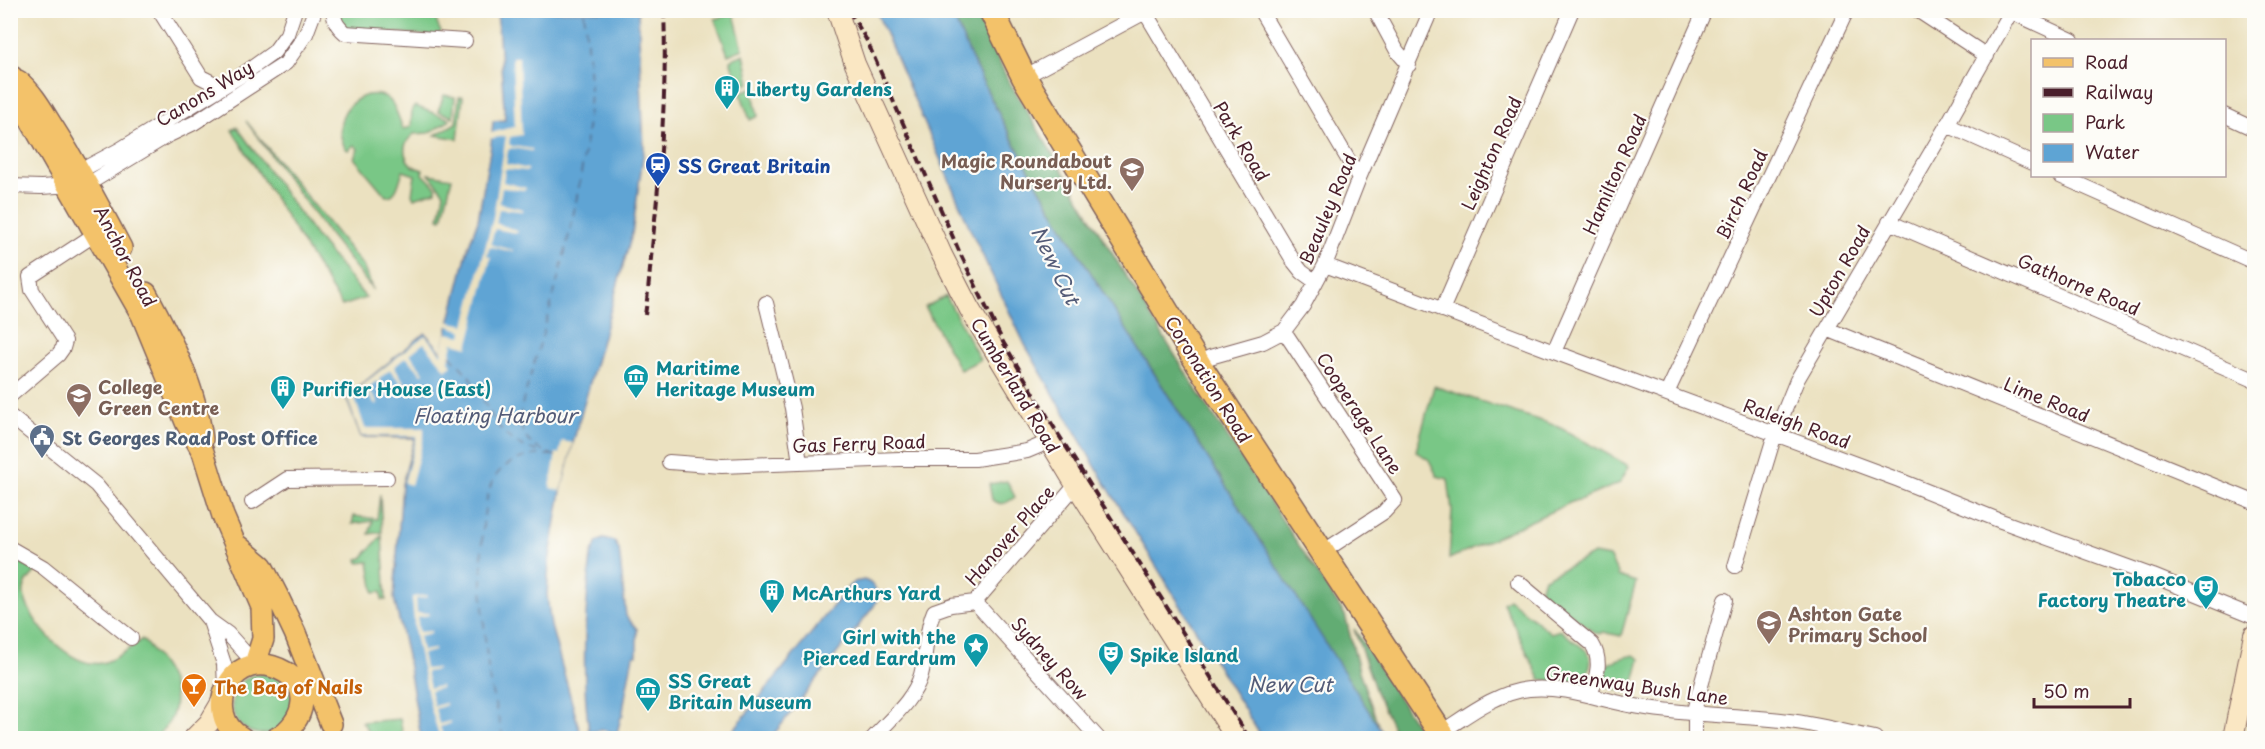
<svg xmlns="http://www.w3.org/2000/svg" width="2265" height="749" viewBox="0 0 2265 749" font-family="'Playpen Sans',sans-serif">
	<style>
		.green { fill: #79c786; stroke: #627358; stroke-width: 1.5 }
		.forest { fill: #62ac73; stroke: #56664f; stroke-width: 1.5 }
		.water { fill: #5ea4d4; stroke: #546280; stroke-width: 1.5 }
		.pier { fill: #ebe1c0 }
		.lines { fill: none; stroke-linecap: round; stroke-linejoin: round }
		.ferry { stroke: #535b77; stroke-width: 1.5; stroke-dasharray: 8 6; stroke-linecap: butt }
		.street-casing { stroke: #82635f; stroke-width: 16 }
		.secondary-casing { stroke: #82635f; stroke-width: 22 }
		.primary-casing { stroke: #82635f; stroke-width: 24 }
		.highway-casing { stroke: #82635f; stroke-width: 27 }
		.street { stroke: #fff; stroke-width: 14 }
		.secondary { stroke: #fae7c3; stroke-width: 20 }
		.primary { stroke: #f3c26a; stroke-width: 21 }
		.highway { stroke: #f3c26a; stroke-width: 24 }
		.rail { stroke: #4a1f2b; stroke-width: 4; stroke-dasharray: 9 4.5; stroke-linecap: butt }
		.labels { text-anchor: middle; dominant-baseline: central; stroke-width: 4.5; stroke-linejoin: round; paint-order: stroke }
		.culture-label { font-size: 18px; font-weight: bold; fill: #0d838f; stroke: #fdfcf7; text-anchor: start }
		.street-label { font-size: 18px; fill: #4a1f2b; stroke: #fdfcf7 }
		.education-label { font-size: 18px; font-weight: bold; fill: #785e54; stroke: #fdfcf7; text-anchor: start }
		.transit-label { font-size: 18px; font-weight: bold; fill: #164399; stroke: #fdfcf7; text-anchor: start }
		.service-label { font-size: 18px; font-weight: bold; fill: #4e5e75; stroke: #fdfcf7; text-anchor: start }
		.food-label { font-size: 18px; font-weight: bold; fill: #c56008; stroke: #fdfcf7; text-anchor: start }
		.water-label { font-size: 20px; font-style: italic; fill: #535b77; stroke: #fdfcf7 }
	</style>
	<rect width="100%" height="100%" fill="#fdfcf7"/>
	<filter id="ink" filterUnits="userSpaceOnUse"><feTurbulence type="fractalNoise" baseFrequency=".0167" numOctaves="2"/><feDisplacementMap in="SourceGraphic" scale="12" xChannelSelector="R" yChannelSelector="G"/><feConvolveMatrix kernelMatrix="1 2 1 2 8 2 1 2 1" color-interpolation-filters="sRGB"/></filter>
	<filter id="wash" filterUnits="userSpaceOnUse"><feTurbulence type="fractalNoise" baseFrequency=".008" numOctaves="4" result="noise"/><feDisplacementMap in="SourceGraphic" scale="24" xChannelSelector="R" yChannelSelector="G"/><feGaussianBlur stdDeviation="1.35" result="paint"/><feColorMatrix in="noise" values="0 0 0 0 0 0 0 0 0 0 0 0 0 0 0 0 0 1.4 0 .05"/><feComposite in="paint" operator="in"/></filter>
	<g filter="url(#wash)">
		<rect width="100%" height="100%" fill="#ebe1c0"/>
		<path class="green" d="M337,11H439C434,19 437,24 441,32L437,36L347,29Z
			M734,14L743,49L728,55L715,19Z
			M744,54L750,83L739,87L730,60Z
			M752,88L758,116L750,120L740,92Z
			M367,95C394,91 395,109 403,129L411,127L412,109L415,106L450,119L449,121L429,133L414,134C398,146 404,166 423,170L422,173L436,187V191L414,198L412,194L415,175L403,171C399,180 398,197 386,196L354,158L358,149L354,145L348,150L345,148C334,125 343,103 367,95Z
			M444,95L455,97L453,117L438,111Z
			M459,97H463L458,139L435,135L456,123Z
			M246,121L363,266L373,290L324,228Z
			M237,127L315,235L366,298L342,306L232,130Z
			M429,174L452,178L442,219L439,218L444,193Z
			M946,296L980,360L960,370L925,307Z
			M1434,386L1557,426L1629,466L1620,483L1582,499L1574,501L1449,559L1452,510L1448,479L1437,476L1429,460L1416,451Z
			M1007,481L1015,497C1006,504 1002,506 992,500L989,484Z
			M380,494L382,532L369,534L373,521L352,524L354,516L377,519Z
			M382,535L386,600H382L381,592L374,593L369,562L359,563L358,559L362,558Z
			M1594,554L1609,557L1618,573V576L1636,582L1621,636L1603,632L1601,634L1595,633L1540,590L1544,578Z
			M10,555L36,571C30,578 22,585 24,595C30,623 71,669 102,663C114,660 133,647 142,639C160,660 183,687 172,716C169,724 161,732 155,738H11Z
			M1509,599L1551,633L1560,630L1588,652C1592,659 1591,664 1588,671C1582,689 1555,681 1540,679L1503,603Z
			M1634,655L1640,659L1631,693L1607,687C1597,662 1614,660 1634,655Z
			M232 704a30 30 0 1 1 60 0a30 30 0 1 1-60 0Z
			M400,719L403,735L387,738H373L362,722Z"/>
		<path class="forest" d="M951,11H975L1007,78L1121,268L1199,394L1345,615L1359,671L1380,730C1302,607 1225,485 1147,362C1075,249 1002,135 951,11Z
			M1354,629L1425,738H1398L1376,692Z"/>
		<path class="water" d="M497,11H638L644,149L632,234L573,443L561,491L549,562L547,595L551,626L580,732L585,738L589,734L603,736L617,735V738H421L407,656L394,598L402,484L415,438L361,437L346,397L425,333L442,352L468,248L478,220L491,145L493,121L505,120Z
			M876,11H951C1001,134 1074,247 1145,359C1225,486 1306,612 1386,738H1262L1102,478L1025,345L972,233Z
			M603,539L614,541L619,549L626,616L637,629V655L633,656C631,667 622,709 623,716L621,717L617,733L603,730L589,732C581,674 585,613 591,555L597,542Z
			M864,580C876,584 881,595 874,606L771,738H727L849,586L854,582Z"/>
		<path class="pier" d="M512,57H519L522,135L510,137L509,144L512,146L532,149V151L512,148L508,150L506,164L528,169V171L505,169L503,182L526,188L525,190L502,188L499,203L522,209V211L499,209L496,223L518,231L517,233L495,229L491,242L493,245L513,250V252L493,247L489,248L487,256L491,257L468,347L453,343L449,361L452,365L446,370L424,343L410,354L424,373L422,374L406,357L394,367L407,386L405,387L390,370L379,379L390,393L388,395L376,381L367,389L378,403L376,405L365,391L355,399L365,428H424V437L411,485L404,483L417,436H361L347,397L425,335L441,354L446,333L462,336L463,331L446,325V321L465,325L493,218L506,136L488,139V134L515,126Z
			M562,441L573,443L561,491L550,488L556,453L559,454Z
			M427,595V597L416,599L417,613H429V615L417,617L419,632L431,631V633L419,636L422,651L434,649V651L422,654L425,669L437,668V670L426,672L430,688L441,686V688L430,691L434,706L446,703V705L435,709L439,724L451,721V723L440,727L444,738H440L431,709L415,634L412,597Z"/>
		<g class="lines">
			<path class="ferry" d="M450,355C456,362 463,369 469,376C494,411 491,439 540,452
				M556,456C528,446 519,438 521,408C550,309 582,209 589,106C592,75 586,42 584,10
				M503,738C499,718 492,697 489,676C484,635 473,509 495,477C507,459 532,453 552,455"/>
		</g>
	</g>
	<g filter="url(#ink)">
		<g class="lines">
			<defs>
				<path id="street" d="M159,10L201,77L215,84
					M333,10C334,21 337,26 345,33L465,41
					M1260,10L1359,178
					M1375,10L1397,51L1409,65
					M1917,10L1987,56
					M2015,10L2018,15L2072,40
					M1145,12L1294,262L1302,272L1316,282
					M1024,77L1149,10
					M2224,115L2254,129
					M1947,125L2032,163
					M74,174L119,150L242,75L274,52L287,34L295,10
					M2060,176L2254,262
					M10,186L41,187L88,184L167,136L194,123L286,63L306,34L315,10
					M1889,222L2254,380
					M1325,265L1554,352L1899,480L2001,521L2153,576L2254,617
					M766,303L792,408L800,463
					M1442,310L1572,10
					M1827,329L2254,502
					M1284,331L1395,500L1384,512L1321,553
					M1554,352L1705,10
					M1199,365L1210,357L1263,342L1284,331L1303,306L1325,265L1359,178L1431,10
					M1667,393L1847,10
					M10,396L58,355L63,348L65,341L32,290L30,277L97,233
					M10,416L96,485L210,621L228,634L255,664
					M669,462L722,466L899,459H975L1027,451L1039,446L1048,439
					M252,502L287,479L387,478
					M10,548L43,567L131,638
					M1735,566L1775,434L1797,380L1947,125L2012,10
					M1518,582L1592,644C1603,662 1596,678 1590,696
					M975,602L1098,738
					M210,621L224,664L225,688
					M1440,733C1468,715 1495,693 1529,689C1566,685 1605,702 1641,707C1687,715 1734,715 1781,720C1813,723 1844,732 1875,738
					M873,738C890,719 914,700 921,675C927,653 925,631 934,611L951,605L975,602L1076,485
					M1695,738V707L1725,600"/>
				<path id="secondary" d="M837,10L855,64L942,255L969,308L1076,485L1236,738
					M194,738L209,723L222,701
					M2233,738L2254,635"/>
				<path id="primary" d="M12,77L18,98L142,315L186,422L203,452L223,516L262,607L263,639L255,664
					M18,81C34,94 43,112 54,129C79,168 100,208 121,248
					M146,293C171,339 196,388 202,440
					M238,546L262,566L277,595L295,633L331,724
					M242,738C199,714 233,642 285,672C297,679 303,689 302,702C301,717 290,731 277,738"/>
				<path id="highway" d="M991,10L1024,77L1199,365L1444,738"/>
			</defs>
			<use href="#street" class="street-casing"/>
			<use href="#secondary" class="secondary-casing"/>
			<use href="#primary" class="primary-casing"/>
			<use href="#highway" class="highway-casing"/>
			<use href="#street" class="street"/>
			<use href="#secondary" class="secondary"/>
			<use href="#primary" class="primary"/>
			<use href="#highway" class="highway"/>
			<path class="rail" d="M849,10L867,41L959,251L1003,342L1055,429L1249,738
				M645,315C649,289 650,264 653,238C661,163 667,86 664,10"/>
		</g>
	</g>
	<defs>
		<symbol id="building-pin" viewBox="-11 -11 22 30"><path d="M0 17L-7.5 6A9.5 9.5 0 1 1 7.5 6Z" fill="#0f9aa8" stroke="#fdfcf7"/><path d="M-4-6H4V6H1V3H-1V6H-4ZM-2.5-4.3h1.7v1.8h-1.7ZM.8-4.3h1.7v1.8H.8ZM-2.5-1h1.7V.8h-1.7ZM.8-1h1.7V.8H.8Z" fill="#fff"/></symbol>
		<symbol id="station-pin" viewBox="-11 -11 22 30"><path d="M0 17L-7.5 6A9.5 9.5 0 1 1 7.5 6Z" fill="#1a4fb4" stroke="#fdfcf7"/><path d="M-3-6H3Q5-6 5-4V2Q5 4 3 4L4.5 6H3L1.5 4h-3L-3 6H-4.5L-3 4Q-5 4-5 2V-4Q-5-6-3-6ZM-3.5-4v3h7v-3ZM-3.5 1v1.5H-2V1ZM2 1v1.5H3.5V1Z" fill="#fff"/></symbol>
		<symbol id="school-pin" viewBox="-11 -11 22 30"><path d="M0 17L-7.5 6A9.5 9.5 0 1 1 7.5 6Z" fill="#8d6e63" stroke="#fdfcf7"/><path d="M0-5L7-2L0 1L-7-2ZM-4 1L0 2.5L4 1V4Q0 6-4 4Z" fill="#fff"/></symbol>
		<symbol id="museum-pin" viewBox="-11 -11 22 30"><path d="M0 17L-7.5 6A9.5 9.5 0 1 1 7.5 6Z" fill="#0f9aa8" stroke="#fdfcf7"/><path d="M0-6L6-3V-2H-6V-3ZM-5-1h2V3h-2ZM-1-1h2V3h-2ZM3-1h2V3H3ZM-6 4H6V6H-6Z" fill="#fff"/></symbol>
		<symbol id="university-pin" viewBox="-11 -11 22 30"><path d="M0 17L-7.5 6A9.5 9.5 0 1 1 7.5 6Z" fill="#8d6e63" stroke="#fdfcf7"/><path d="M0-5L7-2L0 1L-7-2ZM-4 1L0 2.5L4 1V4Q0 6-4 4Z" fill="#fff"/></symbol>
		<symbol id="civic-pin" viewBox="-11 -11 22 30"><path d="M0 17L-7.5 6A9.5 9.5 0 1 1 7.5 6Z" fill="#5c6f8a" stroke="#fdfcf7"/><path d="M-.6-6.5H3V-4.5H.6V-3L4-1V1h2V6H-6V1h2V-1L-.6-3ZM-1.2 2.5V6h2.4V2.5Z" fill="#fff"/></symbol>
		<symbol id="theatre-pin" viewBox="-11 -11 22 30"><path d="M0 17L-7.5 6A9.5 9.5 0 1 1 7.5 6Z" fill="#0f9aa8" stroke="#fdfcf7"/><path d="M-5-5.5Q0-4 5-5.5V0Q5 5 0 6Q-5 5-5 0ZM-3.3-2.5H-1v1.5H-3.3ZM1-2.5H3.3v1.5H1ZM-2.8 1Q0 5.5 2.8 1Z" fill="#fff"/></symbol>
		<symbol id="sight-pin" viewBox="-11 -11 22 30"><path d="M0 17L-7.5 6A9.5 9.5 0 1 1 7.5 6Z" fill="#0f9aa8" stroke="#fdfcf7"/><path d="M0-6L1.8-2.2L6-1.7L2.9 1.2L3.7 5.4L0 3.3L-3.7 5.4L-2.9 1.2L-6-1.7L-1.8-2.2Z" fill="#fff"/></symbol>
		<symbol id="bar-pin" viewBox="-11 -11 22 30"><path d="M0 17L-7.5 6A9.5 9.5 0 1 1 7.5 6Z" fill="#e8710a" stroke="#fdfcf7"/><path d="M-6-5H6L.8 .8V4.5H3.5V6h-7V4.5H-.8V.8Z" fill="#fff"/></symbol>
	</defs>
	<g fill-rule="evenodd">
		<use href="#building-pin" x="712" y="73" width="30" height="40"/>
		<use href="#station-pin" x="643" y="150" width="30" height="40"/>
		<use href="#school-pin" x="1117" y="155" width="30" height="40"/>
		<use href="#museum-pin" x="621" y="362" width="30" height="40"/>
		<use href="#building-pin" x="268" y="373" width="30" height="40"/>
		<use href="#university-pin" x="64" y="381" width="30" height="40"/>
		<use href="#civic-pin" x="27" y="422" width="30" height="40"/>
		<use href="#theatre-pin" x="2191" y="573" width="30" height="40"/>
		<use href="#building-pin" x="757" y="577" width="30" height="40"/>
		<use href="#school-pin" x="1754" y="608" width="30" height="40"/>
		<use href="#sight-pin" x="961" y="631" width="30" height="40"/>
		<use href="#theatre-pin" x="1096" y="639" width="30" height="40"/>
		<use href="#bar-pin" x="179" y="671" width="30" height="40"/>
		<use href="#museum-pin" x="633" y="675" width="30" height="40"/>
	</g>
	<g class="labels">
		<g class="culture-label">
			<text x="746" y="88">Liberty Gardens</text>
			<text x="656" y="367">Maritime<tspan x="656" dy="21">Heritage Museum</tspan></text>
			<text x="302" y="388">Purifier House (East)</text>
			<text x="2186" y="578" text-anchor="end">Tobacco<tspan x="2186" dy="21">Factory Theatre</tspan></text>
			<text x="792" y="592">McArthurs Yard</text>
			<text x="956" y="636" text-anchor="end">Girl with the<tspan x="956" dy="21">Pierced Eardrum</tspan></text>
			<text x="1130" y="654">Spike Island</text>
			<text x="668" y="680">SS Great<tspan x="668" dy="21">Britain Museum</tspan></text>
		</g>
		<g class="street-label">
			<text transform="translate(204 93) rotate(-31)">Canons Way</text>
			<text transform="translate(1242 141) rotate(59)">Park Road</text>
			<text transform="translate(1491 153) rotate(-66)">Leighton Road</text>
			<text transform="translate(1614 174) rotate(-66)">Hamilton Road</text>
			<text transform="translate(1741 194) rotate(-65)">Birch Road</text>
			<text transform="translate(1327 209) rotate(-67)">Beauley Road</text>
			<text transform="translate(126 256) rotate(62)">Anchor Road</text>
			<text transform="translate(1839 271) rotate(-60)">Upton Road</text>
			<text transform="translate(2079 284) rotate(23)">Gathorne Road</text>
			<text transform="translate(1209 379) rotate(58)">Coronation Road</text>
			<text transform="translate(1016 385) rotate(59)">Cumberland Road</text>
			<text transform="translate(2047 399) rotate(22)">Lime Road</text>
			<text transform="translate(1360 413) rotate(57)">Cooperage Lane</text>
			<text transform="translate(1797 423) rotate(20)">Raleigh Road</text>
			<text transform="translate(859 443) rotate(-2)">Gas Ferry Road</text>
			<text transform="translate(1009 535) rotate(-49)">Hanover Place</text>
			<text transform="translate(1050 658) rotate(48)">Sydney Row</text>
			<text transform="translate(1637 685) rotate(8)">Greenway Bush Lane</text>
		</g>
		<g class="education-label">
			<text x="1112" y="160" text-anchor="end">Magic Roundabout<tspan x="1112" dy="21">Nursery Ltd.</tspan></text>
			<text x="98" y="386">College<tspan x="98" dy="21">Green Centre</tspan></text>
			<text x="1788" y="613">Ashton Gate<tspan x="1788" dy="21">Primary School</tspan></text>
		</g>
		<g class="transit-label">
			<text x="678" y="165">SS Great Britain</text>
		</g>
		<g class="service-label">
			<text x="62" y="437">St Georges Road Post Office</text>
		</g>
		<g class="food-label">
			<text x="214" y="686">The Bag of Nails</text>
		</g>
		<g class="water-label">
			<text transform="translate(1056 265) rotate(64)">New Cut</text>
			<text x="495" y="415">Floating Harbour</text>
			<text x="1290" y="684">New Cut</text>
		</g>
	</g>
	<rect width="2265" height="749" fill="none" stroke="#fdfcf7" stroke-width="36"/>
	<rect x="2031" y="39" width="195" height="138" fill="#fdfcf7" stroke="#b5a4a5" stroke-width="1.5"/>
	<rect x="2043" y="58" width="30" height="9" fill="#f3c26a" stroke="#b5a4a5" stroke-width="1.5"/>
	<text x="2085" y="69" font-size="18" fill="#4a1f2b">Road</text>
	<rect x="2043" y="88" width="30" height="9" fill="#4a1f2b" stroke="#b5a4a5" stroke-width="1.5"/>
	<text x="2085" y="99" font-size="18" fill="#4a1f2b">Railway</text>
	<rect x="2043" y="114" width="30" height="18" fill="#79c786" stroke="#b5a4a5" stroke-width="1.5"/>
	<text x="2085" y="129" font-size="18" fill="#4a1f2b">Park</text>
	<rect x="2043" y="144" width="30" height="18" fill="#5ea4d4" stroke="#b5a4a5" stroke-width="1.5"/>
	<text x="2085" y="159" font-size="18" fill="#4a1f2b">Water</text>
	<path d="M2034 698v9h96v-9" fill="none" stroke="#4a1f2b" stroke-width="3"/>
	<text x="2043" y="698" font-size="18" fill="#4a1f2b" stroke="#fdfcf7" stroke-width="4.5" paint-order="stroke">50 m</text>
</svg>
